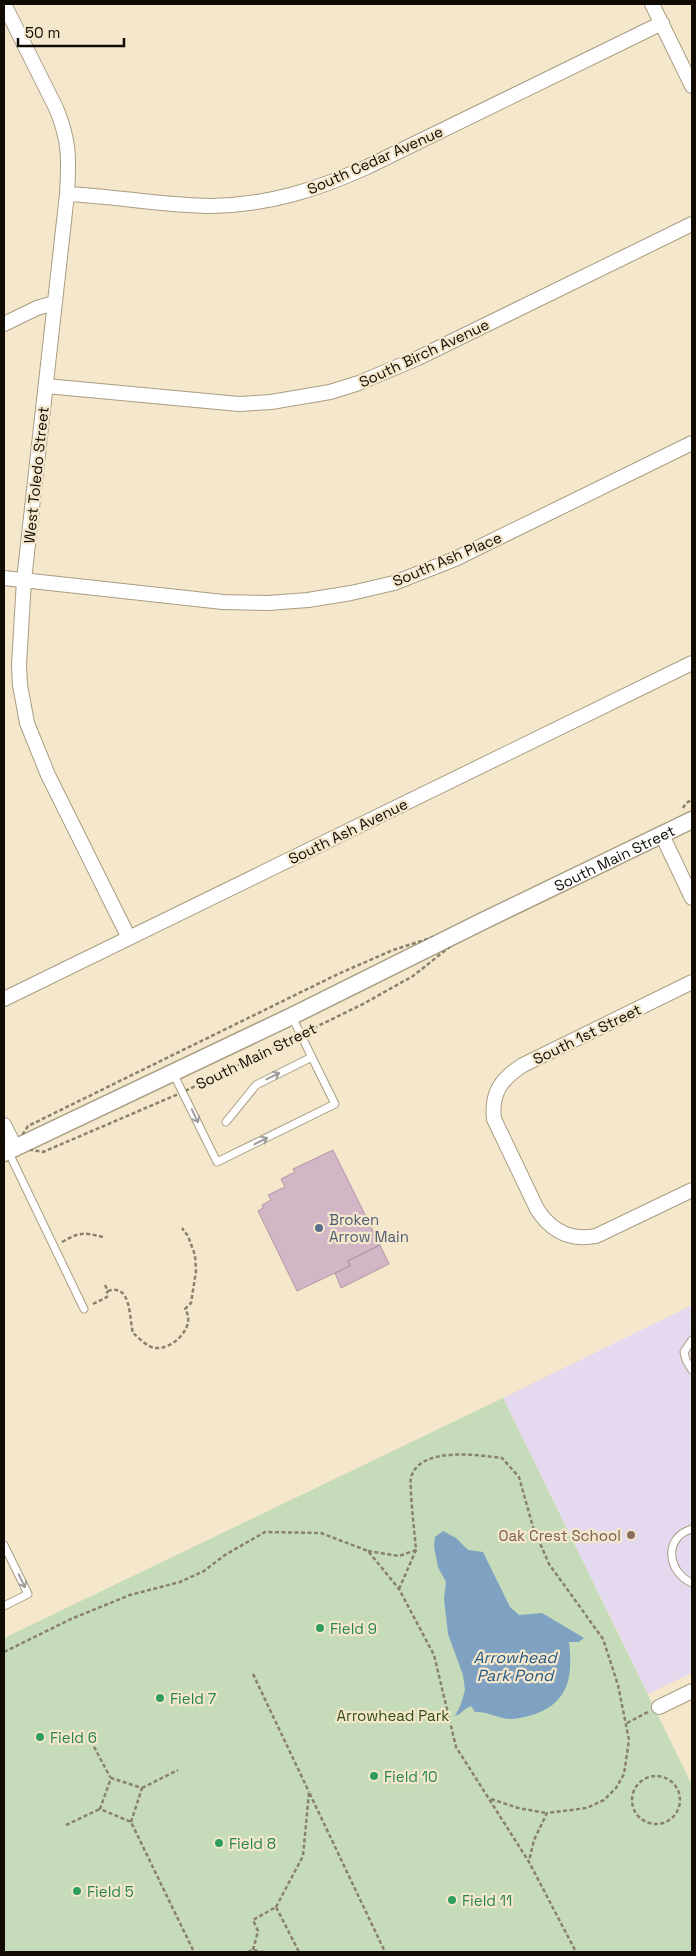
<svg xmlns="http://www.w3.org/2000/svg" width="696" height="1956" viewBox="0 0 696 1956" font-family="'Space Grotesk',sans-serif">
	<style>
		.education { fill: #e4d9ee }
		.green { fill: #c5dbb9 }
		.water { fill: #7fa1c2 }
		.building { fill: #d3b6c6; stroke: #b397a6 }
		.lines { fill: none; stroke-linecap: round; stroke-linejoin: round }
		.service-casing { stroke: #a99d83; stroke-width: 9 }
		.minor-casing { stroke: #a99d83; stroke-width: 16 }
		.tertiary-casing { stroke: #a99d83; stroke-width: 19 }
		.path { stroke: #89816e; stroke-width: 2.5; stroke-dasharray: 4 2.5; stroke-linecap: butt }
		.service { stroke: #fff; stroke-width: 7 }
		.minor { stroke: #fff; stroke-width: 14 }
		.tertiary { stroke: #fff; stroke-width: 16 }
		.oneway { stroke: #9f9e9b }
		.service-dot { fill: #5c6f8a; stroke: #f4e7cb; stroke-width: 2 }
		.education-dot { fill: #8d6e63; stroke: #f4e7cb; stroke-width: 2 }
		.leisure-dot { fill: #2e9e5b; stroke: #f4e7cb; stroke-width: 2 }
		.labels { text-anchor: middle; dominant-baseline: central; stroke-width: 4.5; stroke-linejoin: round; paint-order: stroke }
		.street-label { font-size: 15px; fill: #100c04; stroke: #f4e7cb }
		.service-label { font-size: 15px; fill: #4e5e75; stroke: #f4e7cb; text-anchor: start }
		.education-label { font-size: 15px; fill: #785e54; stroke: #f4e7cb; text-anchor: end }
		.leisure-label { font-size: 15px; fill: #27864d; stroke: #f4e7cb; text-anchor: start }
		.park-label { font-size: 15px; fill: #2f4f16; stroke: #f4e7cb }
		.water-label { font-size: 16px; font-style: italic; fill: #255985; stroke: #f4e7cb }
	</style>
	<rect width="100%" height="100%" fill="#f4e7cb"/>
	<path class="education" d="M692,1305V1673L648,1694L503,1398Z"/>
	<path class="green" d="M503,1398L692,1785V1952H4V1638Z"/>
	<path class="water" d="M443,1531L456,1538L468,1550L483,1552L510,1607L519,1615L542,1613L584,1638L579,1642H569C573,1677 569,1703 532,1715C525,1717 517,1719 509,1719C498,1718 486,1711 475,1712L471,1706C464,1708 462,1714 455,1716L461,1704L465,1690L463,1675L448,1634L444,1599L446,1582L438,1567L434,1547L435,1537Z"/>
	<path class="building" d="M333,1150L380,1245L348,1261L350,1266L297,1291L258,1211L263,1208L262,1205L271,1200L268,1195L285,1187L281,1179L295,1172L293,1169Z
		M380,1245L389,1264L341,1288L335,1273L350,1266L348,1261Z"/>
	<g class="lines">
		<defs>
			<path id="service" d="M173,1073L217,1162L335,1104L292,1017
				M226,1122L256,1085L312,1057
				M8,1151L84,1309
				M692,1340L684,1352L686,1360L692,1370
				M692,1529C663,1537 667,1572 692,1583
				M4,1545L28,1594L4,1606"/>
			<path id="minor" d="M4,4L56,108C70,141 69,160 67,194L24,580L19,665L20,685L27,723L48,775L129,938
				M652,4L692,86
				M67,194C115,196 164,206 212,206C268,205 316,190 367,167L662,23
				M4,324L37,308L54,303
				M46,386L239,404L271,402L330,392L359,383L418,358L692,224
				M4,578L223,602L268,603L308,600L351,593L394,583L455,559L692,443
				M662,835L692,898
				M692,982L523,1065C501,1079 491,1093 494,1119L537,1209C551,1231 570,1241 596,1236L692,1190
				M4,999L692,663
				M4,1125L15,1147
				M659,1707L692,1691"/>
			<g id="tertiary">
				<path id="s1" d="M4,1153L292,1016L481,922L692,820"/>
			</g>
		</defs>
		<use href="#service" class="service-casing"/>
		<use href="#minor" class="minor-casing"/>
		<use href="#tertiary" class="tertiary-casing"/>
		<path class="path" d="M683,808L686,803L692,800
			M481,922L413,976L363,1004L183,1092L43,1152L15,1147L28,1126L338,974L393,950Z
			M62,1242C80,1232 83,1232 103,1237
			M105,1285L108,1291C132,1283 129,1319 133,1333C139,1338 147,1347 155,1348C173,1350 197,1326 185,1309L191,1303L196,1271L195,1255L188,1236L182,1228
			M93,1304L107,1297L106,1294L108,1291
			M368,1551L399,1556L416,1550C415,1537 409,1486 411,1477C421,1446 477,1455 502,1458L519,1477L533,1527L549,1564L603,1639L618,1685L629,1740L624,1774L616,1788L604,1800L587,1808L547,1813L534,1840L529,1861
			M399,1589L416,1550
			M4,1652L71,1619L130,1595L180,1582L204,1571L225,1555L265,1532L321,1533L368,1551L399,1589L434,1655L456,1747L529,1862L576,1952
			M253,1674L309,1792
			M627,1723L648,1712
			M91,1741L110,1777
			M632 1800a24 24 0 1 1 48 0a24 24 0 1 1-48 0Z
			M142,1788L178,1770
			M491,1799L518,1808L546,1813
			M131,1822L142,1788L111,1778L100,1809L131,1822L194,1952
			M66,1825L100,1809
			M276,1907L303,1856L309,1792L385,1952
			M253,1950L258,1931L253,1920L276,1907L299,1952
			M248,1952L253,1950L263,1952"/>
		<use href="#service" class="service"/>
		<use href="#minor" class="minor"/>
		<use href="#tertiary" class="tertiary"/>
	</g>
	<defs><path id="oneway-shaft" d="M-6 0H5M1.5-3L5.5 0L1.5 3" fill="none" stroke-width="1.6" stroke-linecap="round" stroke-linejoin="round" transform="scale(1.25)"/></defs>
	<g class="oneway">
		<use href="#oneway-shaft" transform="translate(273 1076) rotate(-26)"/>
		<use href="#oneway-shaft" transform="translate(195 1116) rotate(64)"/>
		<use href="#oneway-shaft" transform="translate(261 1141) rotate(-26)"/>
		<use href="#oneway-shaft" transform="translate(22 1581) rotate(64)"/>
	</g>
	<circle class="service-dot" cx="319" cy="1228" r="5"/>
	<circle class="education-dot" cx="631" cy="1535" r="5"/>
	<g class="leisure-dot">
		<circle cx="320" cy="1628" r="5"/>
		<circle cx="160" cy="1698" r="5"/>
		<circle cx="40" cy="1737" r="5"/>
		<circle cx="374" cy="1776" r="5"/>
		<circle cx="219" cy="1843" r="5"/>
		<circle cx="77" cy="1891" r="5"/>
		<circle cx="452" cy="1900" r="5"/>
	</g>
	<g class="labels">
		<g class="street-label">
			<text transform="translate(375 160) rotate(-24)">South Cedar Avenue</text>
			<text transform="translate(424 353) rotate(-25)">South Birch Avenue</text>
			<text transform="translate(36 475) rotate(-84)">West Toledo Street</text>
			<text transform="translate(447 559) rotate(-23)">South Ash Place</text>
			<text transform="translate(348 831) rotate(-26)">South Ash Avenue</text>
			<text stroke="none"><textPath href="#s1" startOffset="678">South Main Street</textPath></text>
			<text transform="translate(587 1034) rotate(-26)">South 1st Street</text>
			<text transform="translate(256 1056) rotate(-26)">South Main Street</text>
		</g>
		<g class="service-label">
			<text x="329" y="1219">Broken<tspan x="329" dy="17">Arrow Main</tspan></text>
		</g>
		<g class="education-label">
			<text x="621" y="1535">Oak Crest School</text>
		</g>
		<g class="leisure-label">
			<text x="330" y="1628">Field 9</text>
			<text x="170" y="1698">Field 7</text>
			<text x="50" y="1737">Field 6</text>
			<text x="384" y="1776">Field 10</text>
			<text x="229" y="1843">Field 8</text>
			<text x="87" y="1891">Field 5</text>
			<text x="462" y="1900">Field 11</text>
		</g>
		<g class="park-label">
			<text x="393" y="1715">Arrowhead Park</text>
		</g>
		<g class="water-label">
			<text x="515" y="1657">Arrowhead<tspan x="515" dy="18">Park Pond</tspan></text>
		</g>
	</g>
	<rect width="696" height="1956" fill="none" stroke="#100c04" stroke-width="10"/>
	<path d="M18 38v8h106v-8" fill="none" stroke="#100c04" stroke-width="2.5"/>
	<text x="25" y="38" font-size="15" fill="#100c04" stroke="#f4e7cb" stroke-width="4" paint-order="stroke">50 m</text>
</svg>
